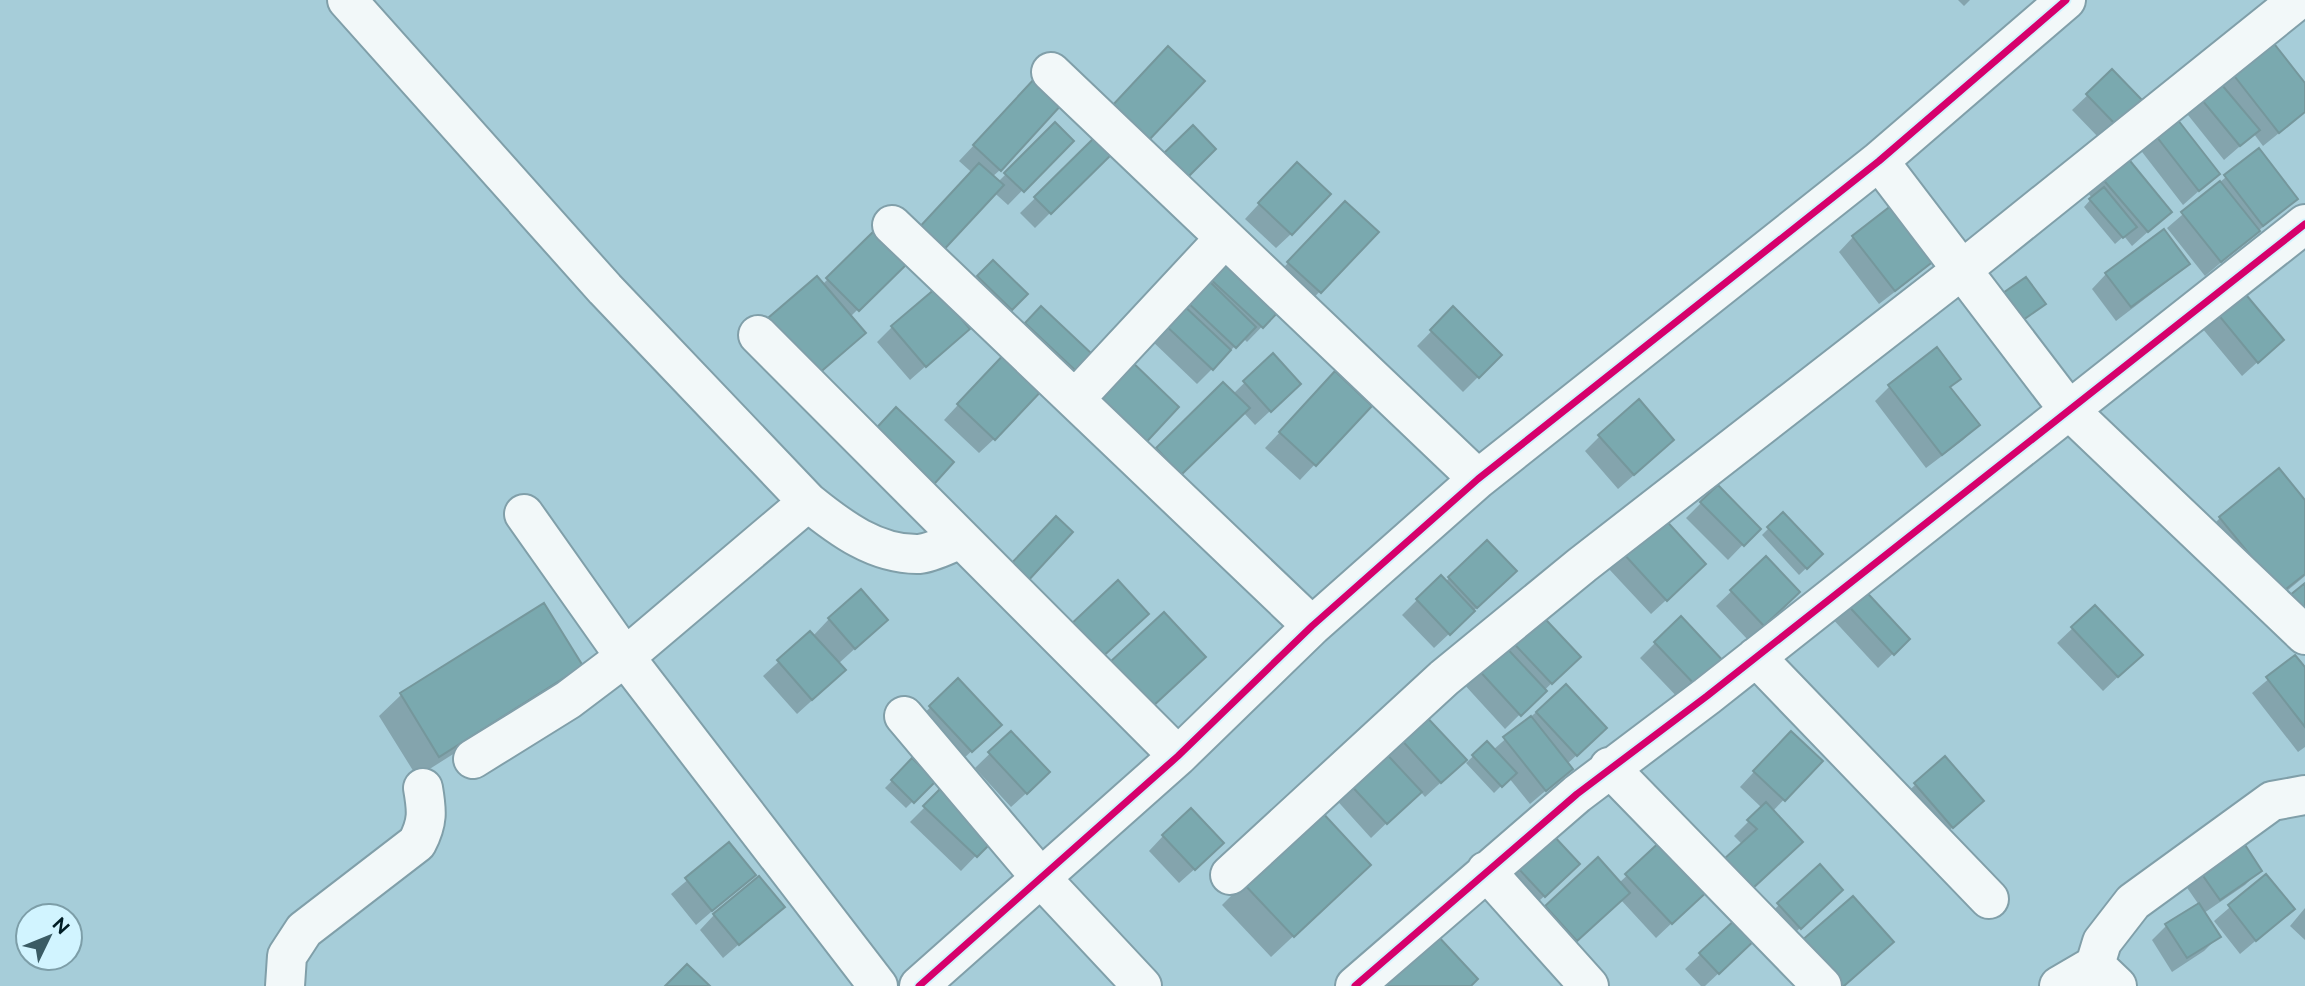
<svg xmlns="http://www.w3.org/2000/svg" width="2305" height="986" viewBox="0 0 2305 986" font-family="Raleway,sans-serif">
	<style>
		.shadow { fill: #0003 }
		.building { fill: #7aa9af; stroke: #75979c; stroke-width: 2 }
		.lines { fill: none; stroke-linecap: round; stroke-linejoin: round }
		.minor-casing { stroke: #809fa9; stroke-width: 42 }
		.minor { stroke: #f2f8f9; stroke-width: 38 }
		.cycleway-casing { stroke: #d1f4ff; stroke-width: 11 }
		.cycleway { stroke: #d6006c; stroke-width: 7 }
	</style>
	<rect width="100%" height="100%" fill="#a6cdd9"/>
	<path class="shadow" d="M1958,0H1970L1964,6Z
		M2112,72L2139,100L2100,139L2072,110Z
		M2233,74L2305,86V112L2263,146L2254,134L2224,160L2184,110Z
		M1021,95L1000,170L992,177L998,182L1055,125L1071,141L1008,205L959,161Z
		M2154,134L2218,174L2183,205L2139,148Z
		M1097,137L1111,152L1035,228L1020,213Z
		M2226,177L2296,199L2205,276L2167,228Z
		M2102,178L2170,212L2132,246L2124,236L2115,244L2084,207L2092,198L2088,193Z
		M1282,179L1291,234L1276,248L1245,219Z
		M1330,218L1376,232L1305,307L1274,278Z
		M876,231L906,262L850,317L822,285Z
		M1853,237L1933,260L1918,274L1879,304L1839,252Z
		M993,263L1025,294L1004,316L971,284Z
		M2187,264L2172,278L2116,321L2092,289L2106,274Z
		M1210,272L1279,309L1247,342L1243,338L1197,384L1149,338Z
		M1453,309L1500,355L1463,392L1417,346Z
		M2217,314L2282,340L2242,376L2202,328Z
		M1026,323L1090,354L1060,385L1011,339Z
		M892,327L968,329L910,380L877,342Z
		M1273,355L1284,398L1255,425L1243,412L1165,488L1142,464L1223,384L1233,394Z
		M994,366V439L979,453L944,420Z
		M1959,378L1949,388L1978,425L1963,440L1926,468L1875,401L1890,386Z
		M1320,389L1370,406L1300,480L1265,448Z
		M1600,436L1657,455L1618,489L1585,451Z
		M1717,487L1758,529L1728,560L1686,518Z
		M2305,503V576L2259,614L2198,540L2220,518Z
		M1783,514L1821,554L1799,575L1762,535Z
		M1487,542L1500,586L1434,648L1402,615L1417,600L1445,582Z
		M1623,553L1689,579L1651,614L1608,568Z
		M1766,558L1783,607L1748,640L1716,606Z
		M1859,586L1908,639L1878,668L1829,615Z
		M543,605L581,666L559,687L417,777L379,716L401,695Z
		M2095,607L2126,669L2103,691L2057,643Z
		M829,619L871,634L838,664L829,685L797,714L763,676L810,633L813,636Z
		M1506,635L1564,671L1505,729L1462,682Z
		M1655,643L1724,664L1683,703L1640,658Z
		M2295,657L2305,670V747L2298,752L2252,693Z
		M958,681L984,739L956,766L915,722Z
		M1566,686L1590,743L1567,764L1571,769L1530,804L1509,778L1494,793L1466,763L1487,743L1493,750Z
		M1011,733L1033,787L1011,807L975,768Z
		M1398,737L1450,774L1425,797L1420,791L1371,838L1332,795Z
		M1776,748L1820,761L1773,811L1801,842L1743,845L1734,836L1762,808L1740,787Z
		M1944,758L1967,815L1937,841L1900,799Z
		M912,760L933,781L906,808L885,788Z
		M940,792L991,840L961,871L910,822Z
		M1163,836L1207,858L1179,883L1149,851Z
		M1664,841L1693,903L1656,938L1621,900L1561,955L1531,922L1598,860L1619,883Z
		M729,845L754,875L696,925L671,894Z
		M2196,864L2260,870L2245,885L2204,913L2219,936L2204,951L2172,972L2152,940L2166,926L2199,905L2181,879Z
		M1518,868L1563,879L1529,910L1503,883Z
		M2266,876L2293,909L2240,954L2214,921Z
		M1244,883L1347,886L1271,957L1222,905Z
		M1826,904L1785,942L1764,919L1779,905Z
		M782,907L723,958L700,930L714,915Z
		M2305,908V940L2290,926Z
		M1737,919L1740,953L1705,986H1701L1685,969Z"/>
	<path class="building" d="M2272,41L2305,83V112L2279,133L2232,73Z
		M1168,46L1205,81L1148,141L1111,107Z
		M2112,69L2142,100L2116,125L2086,94Z
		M1036,77L1063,103L1001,171L973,145Z
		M2216,78L2260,130L2240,146L2197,94Z
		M2174,115L2220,174L2199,191L2153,132Z
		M1055,122L1074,141L1024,192L1004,173Z
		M1193,125L1216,149L1187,178L1163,154Z
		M1097,135L1114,152L1051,214L1034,197Z
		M2259,148L2298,199L2263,226L2224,175Z
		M2126,156L2172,212L2148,232L2101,177Z
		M1297,162L1331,194L1292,235L1258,203Z
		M979,163L1004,185L939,255L915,232Z
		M2220,181L2260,231L2221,262L2181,212Z
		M2104,187L2137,227L2123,238L2089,199Z
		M1345,201L1379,232L1321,293L1287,262Z
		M1892,205L1935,260L1895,291L1852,236Z
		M876,229L909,262L859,311L826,278Z
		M2164,229L2190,264L2131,307L2105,273Z
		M1224,255L1281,309L1263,328L1206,275Z
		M993,260L1028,294L1012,310L977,276Z
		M817,276L866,333L810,381L761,324Z
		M1205,277L1256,327L1236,348L1184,299Z
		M2026,277L2046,304L2023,320L2003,293Z
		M936,288L970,329L926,367L891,326Z
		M2242,290L2284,340L2258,363L2216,312Z
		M1181,303L1231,350L1213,370L1162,322Z
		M1041,306L1092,354L1076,371L1025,323Z
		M1453,306L1502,355L1479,378L1430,330Z
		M1937,347L1961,379L1950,387L1980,425L1942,455L1888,385Z
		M1009,349L1047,385L995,440L957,404Z
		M1273,353L1301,384L1271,412L1243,381Z
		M1127,357L1179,407L1139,450L1086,401Z
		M1335,371L1372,406L1316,466L1279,432Z
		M1223,382L1250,408L1181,475L1156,448Z
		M1639,399L1674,440L1634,475L1598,435Z
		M896,407L954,462L927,492L868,437Z
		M2279,468L2305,500V574L2281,593L2219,517Z
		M1718,485L1761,529L1744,546L1700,502Z
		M1783,512L1823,554L1807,569L1767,527Z
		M1661,515L1706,564L1667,601L1622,552Z
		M1056,516L1073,532L1026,583L1008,567Z
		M1487,540L1517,571L1477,608L1448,577Z
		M1766,556L1800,592L1764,626L1730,590Z
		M1441,575L1475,611L1450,635L1416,599Z
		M1118,580L1149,614L1099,660L1068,627Z
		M2305,583V616L2289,596Z
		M1859,584L1910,639L1894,655L1842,599Z
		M861,589L888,620L855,649L828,618Z
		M544,603L583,666L439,757L400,693Z
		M2095,605L2143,655L2118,677L2071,627Z
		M1534,607L1581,657L1552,684L1505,634Z
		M1164,612L1206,657L1152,707L1110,662Z
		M1681,616L1726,664L1699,689L1654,642Z
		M810,631L846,670L812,700L777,660Z
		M1501,642L1547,691L1521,716L1475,666Z
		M2295,655L2305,667V727L2266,677Z
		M958,678L1002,725L972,752L929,706Z
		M1566,684L1607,728L1577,756L1536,712Z
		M1422,712L1467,760L1441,783L1397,735Z
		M1531,716L1573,769L1546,791L1503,737Z
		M1011,731L1050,772L1027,794L988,752Z
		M1791,731L1823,761L1785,801L1753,771Z
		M1487,741L1517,773L1502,787L1472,755Z
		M1380,747L1422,792L1387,824L1345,779Z
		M1945,756L1984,801L1953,828L1914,783Z
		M912,758L936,781L914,803L891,780Z
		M940,789L994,840L977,857L923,806Z
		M1766,802L1803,842L1752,889L1724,859L1757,829L1747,820Z
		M1191,808L1224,843L1195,870L1162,835Z
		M1320,810L1371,865L1294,937L1242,882Z
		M1552,834L1580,864L1545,897L1517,867Z
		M2238,834L2262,871L2220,900L2194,863Z
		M1664,838L1710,889L1672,924L1625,874Z
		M729,842L756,875L712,911L685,878Z
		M1598,857L1630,893L1577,941L1545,906Z
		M1820,864L1843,890L1801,929L1777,903Z
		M2266,874L2295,909L2256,941L2228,905Z
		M759,876L785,907L739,945L713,914Z
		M1853,896L1894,942L1844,986H1838L1800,942Z
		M2199,903L2221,937L2187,958L2165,924Z
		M1738,917L1757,938L1719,974L1699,953Z
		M1436,934L1478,979L1471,986H1384Z
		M687,964L710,986H665Z"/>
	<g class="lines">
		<defs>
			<path id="minor" d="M347,0L605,289L808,502C840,528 876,555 919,554C932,553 948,544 961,539
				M1051,72L1478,479
				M1879,161L2068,409L2305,635
				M892,225L1312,626
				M758,335L1178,756
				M1075,399L1225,238
				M524,514L625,657L878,986
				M1756,657L1989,899
				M904,716L1041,878L1142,986
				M473,759L568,700L625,657L808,502
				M1609,767L1822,986
				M1486,871L1589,986
				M1230,875L1444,678L1582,565L1963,269L2298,0
				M2095,965L2102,942L2133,902L2272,801L2305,795
				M285,986L287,956L304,930L417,843C428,822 427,811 423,788
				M919,986L1178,756L1312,626L1478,479L1879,161L2066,0
				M1355,986L1577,794L1707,696L2305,224
				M2059,986L2095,965L2117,986"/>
		</defs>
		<use href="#minor" class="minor-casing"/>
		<use href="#minor" class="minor"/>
		<defs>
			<path id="cycleway" d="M919,986L1178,756L1312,626L1478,479L1879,161L2066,0
				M1355,986L1577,794L1707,696L2305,224"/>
		</defs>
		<use href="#cycleway" class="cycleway-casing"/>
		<use href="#cycleway" class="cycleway"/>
	</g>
	<g transform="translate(49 937) rotate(47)"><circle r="33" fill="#d1f4ff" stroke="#7d9ea8" stroke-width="2"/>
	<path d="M0-5L12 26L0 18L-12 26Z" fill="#3a5b64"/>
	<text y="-10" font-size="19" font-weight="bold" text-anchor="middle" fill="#001d25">N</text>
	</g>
</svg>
